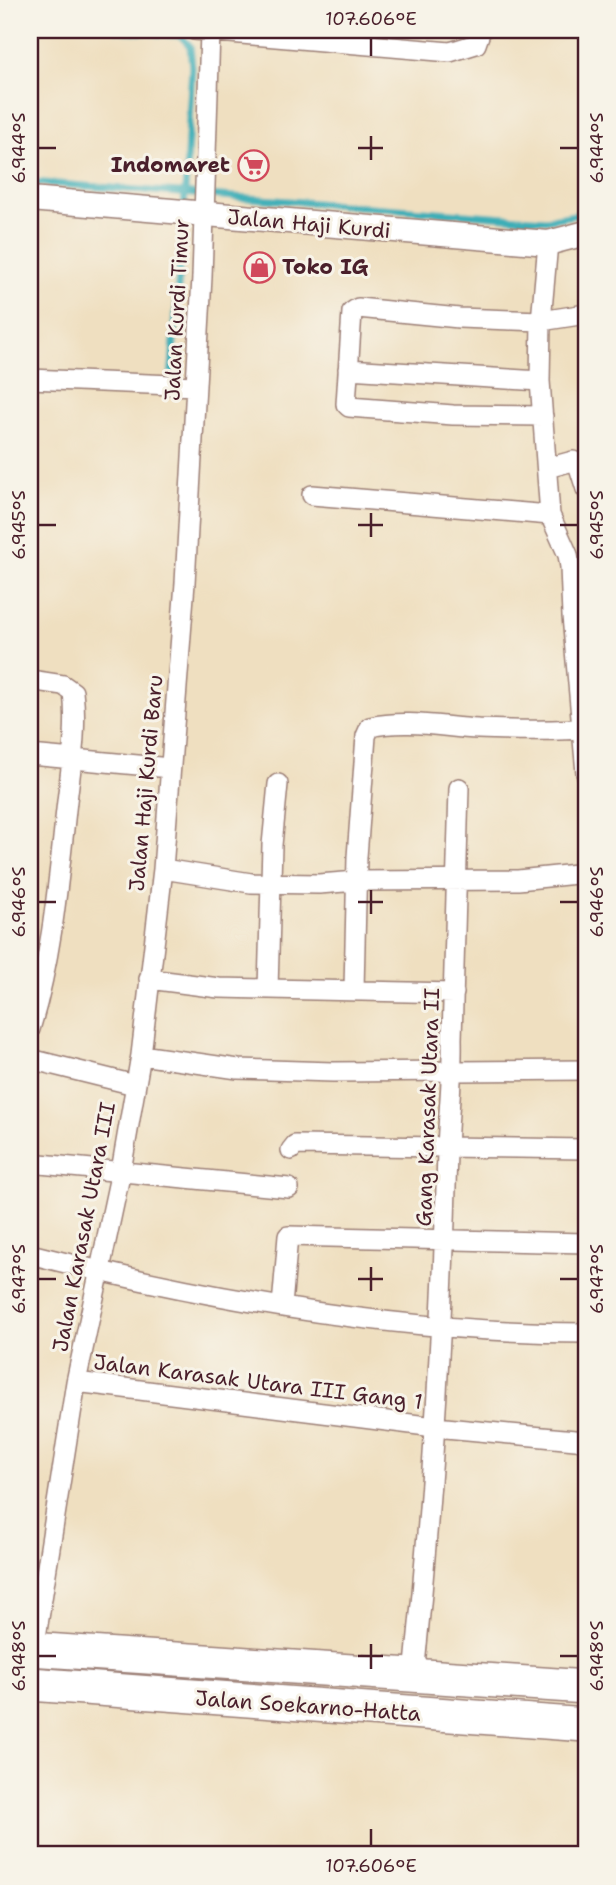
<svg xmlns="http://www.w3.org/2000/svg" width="616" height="1885" viewBox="0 0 616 1885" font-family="'Shantell Sans',sans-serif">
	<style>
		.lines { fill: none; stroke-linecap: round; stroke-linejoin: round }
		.stream { stroke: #3daeb7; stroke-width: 7 }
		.minor-casing { stroke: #9c7f76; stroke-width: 22 }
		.tertiary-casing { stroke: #9c7f76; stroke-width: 27 }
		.trunk-casing { stroke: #9c7f76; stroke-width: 36 }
		.minor { stroke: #fff; stroke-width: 19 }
		.tertiary { stroke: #fff; stroke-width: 24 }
		.trunk { stroke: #fff; stroke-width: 33 }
		.ticks { fill: none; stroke: #4a1f2b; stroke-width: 2.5 }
		.labels { text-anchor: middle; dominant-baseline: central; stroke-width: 6; stroke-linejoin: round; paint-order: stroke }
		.poi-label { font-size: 21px; font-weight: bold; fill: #4a1f2b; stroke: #f7f3e8; text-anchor: end }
		.street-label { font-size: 21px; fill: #4a1f2b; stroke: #f7f3e8 }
		.neatline { fill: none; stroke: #4a1f2b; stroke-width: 2.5 }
		.ticks-label { font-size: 18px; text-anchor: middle; fill: #4a1f2b }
	</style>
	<rect width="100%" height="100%" fill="#f7f3e8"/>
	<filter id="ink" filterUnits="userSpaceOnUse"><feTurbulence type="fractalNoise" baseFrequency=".0143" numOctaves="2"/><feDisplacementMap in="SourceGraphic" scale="14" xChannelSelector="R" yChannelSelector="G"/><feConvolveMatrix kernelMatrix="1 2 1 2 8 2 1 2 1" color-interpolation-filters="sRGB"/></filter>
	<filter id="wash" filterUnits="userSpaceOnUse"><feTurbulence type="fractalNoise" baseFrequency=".00686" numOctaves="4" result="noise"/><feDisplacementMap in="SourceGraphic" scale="28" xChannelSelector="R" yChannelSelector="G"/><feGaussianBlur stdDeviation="1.57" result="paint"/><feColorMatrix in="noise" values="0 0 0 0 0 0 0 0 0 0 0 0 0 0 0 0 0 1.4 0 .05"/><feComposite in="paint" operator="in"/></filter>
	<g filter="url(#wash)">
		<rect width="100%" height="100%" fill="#efdfc0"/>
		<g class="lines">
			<path class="stream" d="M118,30L181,36L190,46L192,67L184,209
				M30,182L546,220L586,213
				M171,381L183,219"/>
		</g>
	</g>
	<g filter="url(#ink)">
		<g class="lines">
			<defs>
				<path id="minor" d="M194,30L450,52L476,44L481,30
					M548,243L541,321L540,381L550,515L568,555L570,567L572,616L586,773
					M348,369L540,381
					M30,379L196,386
					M543,416L453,415L349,407L346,404L352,312L358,308L459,318L541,321L586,314
					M547,468L573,461L578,464L586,489
					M312,495L550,515
					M30,680L63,685L73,692C78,730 70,772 66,810C58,884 52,957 30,1029
					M30,755L170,768
					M163,869L251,883L319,884L357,881L518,880L586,873
					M149,979L219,988L454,993
					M268,989L272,845L278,784
					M354,989L357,857L366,736L370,727C406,719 442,727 478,729C509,730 557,732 586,728
					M141,1055L238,1069L333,1072L586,1070
					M30,1059L135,1085
					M291,1150L295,1145L586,1149
					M30,1163L289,1188
					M30,1254C210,1300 400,1333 586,1333
					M282,1306L288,1236L586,1243
					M76,1382L435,1427L586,1441
					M34,1650L76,1382L121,1171L141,1055L163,869L185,583L202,277L210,32
					M414,1676C432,1501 443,1326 447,1151C448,1113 453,1077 452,1039L459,788"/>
				<path id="tertiary" d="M30,199L548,243L586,233"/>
				<path id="trunk" d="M30,1649L586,1687
					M30,1684L586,1725"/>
			</defs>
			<use href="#minor" class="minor-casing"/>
			<use href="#tertiary" class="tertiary-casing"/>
			<use href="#trunk" class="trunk-casing"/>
			<use href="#minor" class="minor"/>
			<use href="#tertiary" class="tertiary"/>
			<use href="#trunk" class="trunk"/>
		</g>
	</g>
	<path class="ticks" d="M371,38V56M371,136V160M38,148H56M358,148H383M560,148H578M371,513V537M38,525H56M358,525H383M560,525H578M371,890V914M38,902H56M358,902H383M560,902H578M371,1267V1291M38,1279H56M358,1279H383M560,1279H578M371,1644V1669M38,1656H56M358,1656H383M560,1656H578M371,1829V1846"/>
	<defs>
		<symbol id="supermarket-ring" viewBox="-11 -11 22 22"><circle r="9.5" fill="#f7f3e8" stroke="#d1495b" stroke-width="1.5"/><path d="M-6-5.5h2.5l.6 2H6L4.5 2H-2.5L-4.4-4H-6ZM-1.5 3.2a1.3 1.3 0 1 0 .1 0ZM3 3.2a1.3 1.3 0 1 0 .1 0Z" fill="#d1495b"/></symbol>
		<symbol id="shop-ring" viewBox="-11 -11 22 22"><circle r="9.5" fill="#f7f3e8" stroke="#d1495b" stroke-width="1.5"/><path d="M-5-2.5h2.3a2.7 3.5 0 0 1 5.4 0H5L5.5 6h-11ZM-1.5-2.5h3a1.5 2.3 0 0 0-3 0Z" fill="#d1495b"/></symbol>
	</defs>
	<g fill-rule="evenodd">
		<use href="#supermarket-ring" x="236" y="148" width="35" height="35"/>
		<use href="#shop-ring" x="242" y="250" width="35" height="35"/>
	</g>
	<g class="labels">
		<g class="poi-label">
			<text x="230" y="165">Indomaret</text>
			<text x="282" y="267" text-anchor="start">Toko IG</text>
		</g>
		<g class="street-label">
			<text transform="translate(309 224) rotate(5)">Jalan Haji Kurdi</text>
			<text transform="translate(177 310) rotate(-87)">Jalan Kurdi Timur</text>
			<text transform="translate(146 783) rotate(-85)">Jalan Haji Kurdi Baru</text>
			<text transform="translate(428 1107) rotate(-88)">Gang Karasak Utara II</text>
			<text transform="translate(84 1227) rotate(-79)">Jalan Karasak Utara III</text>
			<text transform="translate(258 1382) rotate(7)">Jalan Karasak Utara III Gang 1</text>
			<text transform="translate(308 1706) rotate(4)">Jalan Soekarno-Hatta</text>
		</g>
	</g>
	<rect width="616" height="1885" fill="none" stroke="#f7f3e8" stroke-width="77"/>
	<rect x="38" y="38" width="540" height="1808" class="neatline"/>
	<g class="ticks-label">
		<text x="371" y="25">107.606°E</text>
		<text transform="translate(19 148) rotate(-90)" y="6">6.944°S</text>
		<text transform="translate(597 148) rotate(-90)" y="6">6.944°S</text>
		<text transform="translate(19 525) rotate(-90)" y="6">6.945°S</text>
		<text transform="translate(597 525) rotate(-90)" y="6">6.945°S</text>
		<text transform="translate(19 902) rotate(-90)" y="6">6.946°S</text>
		<text transform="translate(597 902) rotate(-90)" y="6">6.946°S</text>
		<text transform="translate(19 1279) rotate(-90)" y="6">6.947°S</text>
		<text transform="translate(597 1279) rotate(-90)" y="6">6.947°S</text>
		<text transform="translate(19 1656) rotate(-90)" y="6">6.948°S</text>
		<text transform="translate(597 1656) rotate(-90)" y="6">6.948°S</text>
		<text x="371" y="1872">107.606°E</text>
	</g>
</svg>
